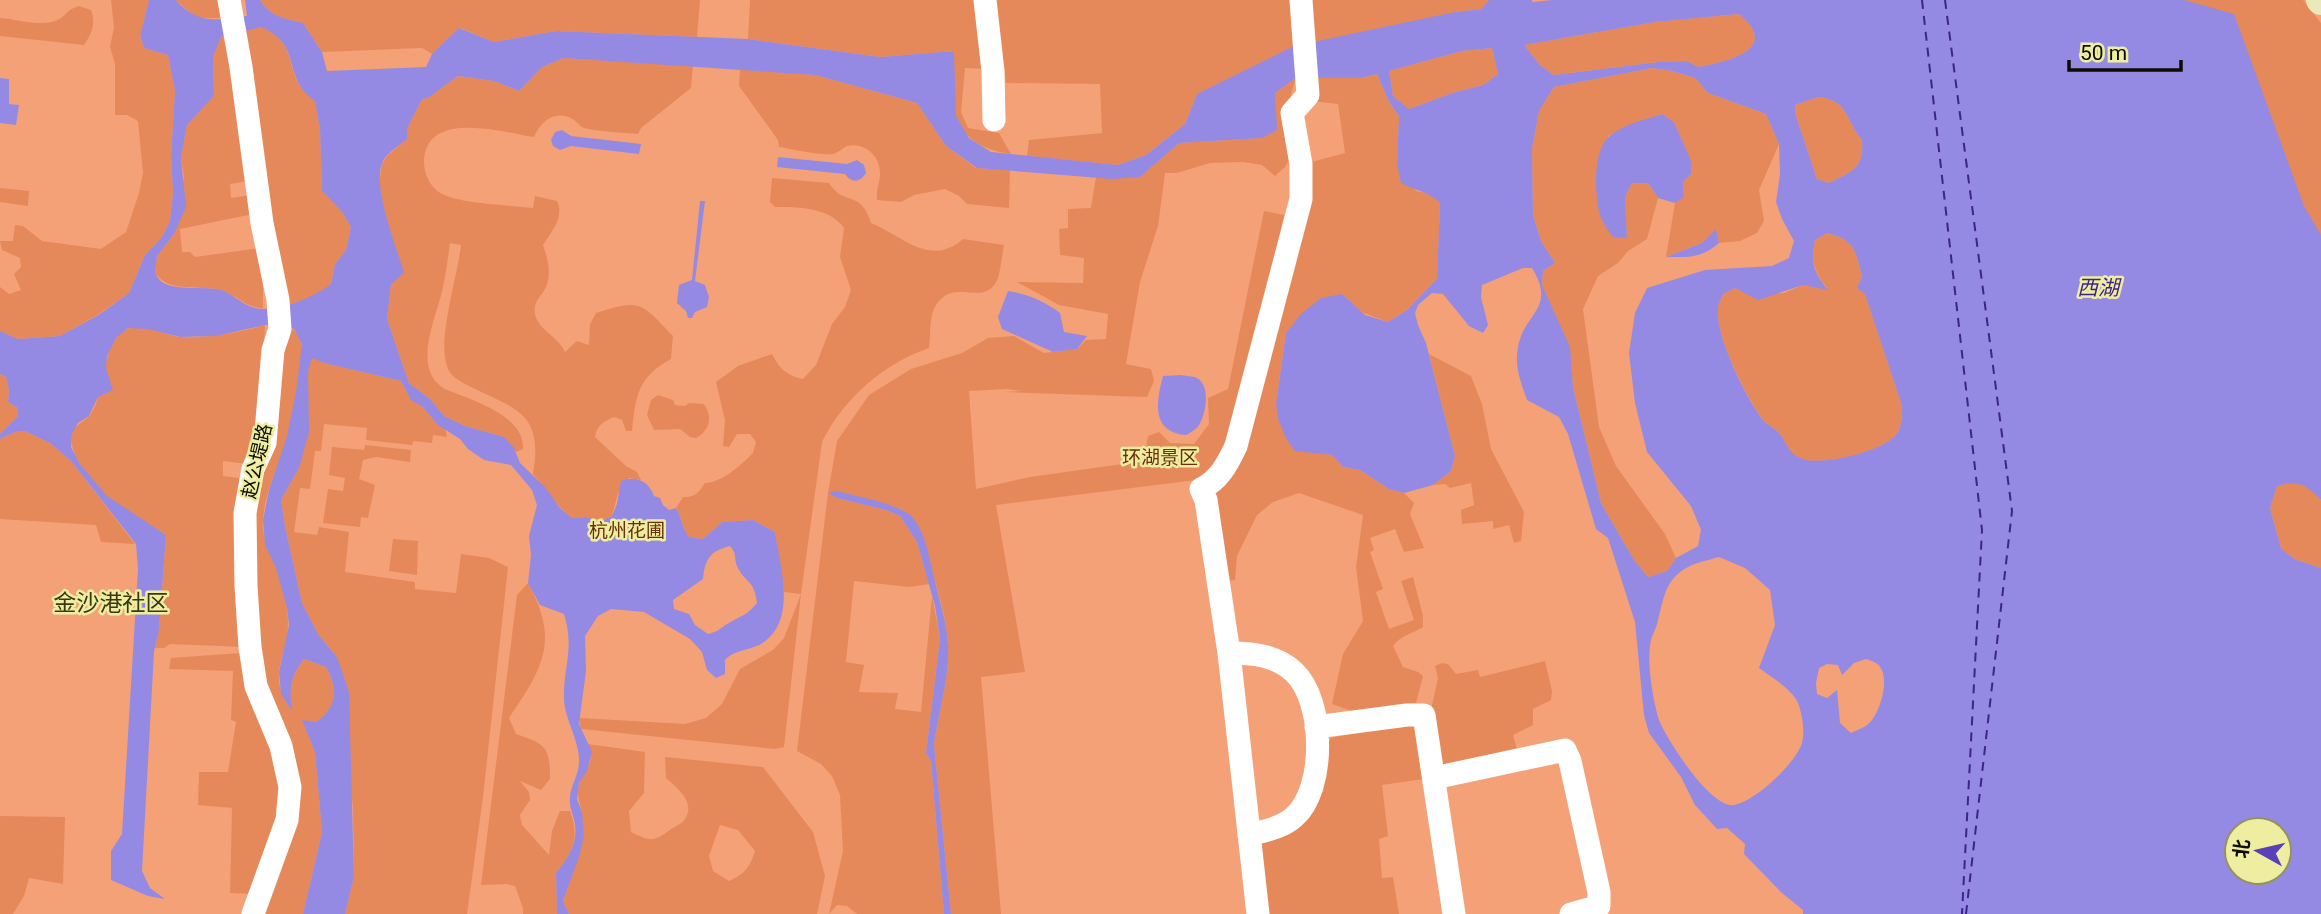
<svg xmlns="http://www.w3.org/2000/svg" width="2321" height="914" viewBox="0 0 2321 914" font-family="Roboto,'Noto Sans SC',sans-serif">
	<style>
		.green { fill: #f5a177; fill-rule: evenodd }
		.forest { fill: #e5895a; fill-rule: evenodd }
		.water { fill: #948ae3; fill-rule: evenodd }
		.lines { fill: none; stroke-linecap: round; stroke-linejoin: round }
		.ferry { stroke: #3e248a; stroke-width: 2; stroke-dasharray: 9 7; stroke-linecap: butt }
		.minor { stroke: #fff; stroke-width: 23 }
		.major { stroke: #ebe9b9; stroke-width: 28 }
		.labels { text-anchor: middle; dominant-baseline: central; stroke-width: 5; stroke-linejoin: round; paint-order: stroke }
		.park-label { font-size: 19px; fill: #6a300c; stroke: #eeeda0 }
		.street-label { font-size: 19px; fill: #0e0c00; stroke: #eeeda0 }
		.water-label { font-size: 21px; font-style: italic; fill: #3e248a; stroke: #eeeda0 }
		.quarter-label { font-size: 23px; fill: #393810; stroke: #eeeda0 }
	</style>
	<rect width="100%" height="100%" fill="#e1df94"/>
	<path class="green" d="M0,0H2321V914H0ZM2237,830H2279V872H2237Z"/>
	<path class="forest" d="M111,0H149L140,37L144,48L168,55L175,91L171,156L173,193L170,221L162,237L145,255L129,293L99,314L60,336L18,339L0,331V287L9,294L21,290L14,274L21,267L20,258L2,250L0,241H13L15,225L23,226L42,241L101,249L126,232L139,193L143,173L138,121L127,115H115V64L110,47L114,27Z
		M176,0H221L227,18H196Z
		M260,0H700L697,37L556,31L494,42L460,28L432,54L422,48L322,52L303,23C283,18 271,17 260,0Z
		M750,0H976L986,69L965,68L961,112L968,128L999,133L1011,154C988,151 964,141 956,117C951,103 954,67 954,51L880,57L748,39Z
		M996,0H1489L1481,9L1455,12L1197,94L1185,124L1146,155L1118,165L1027,156L1029,140L1102,133L1100,84L1006,83Z
		M2162,0H2303L2321,23V249Z
		M79,6L91,10C96,23 92,33 84,45L0,36V18C18,19 45,29 61,18C69,12 67,10 79,6Z
		M1739,14C1782,49 1727,62 1698,67L1687,61L1659,62L1554,75L1540,65L1524,45L1655,22Z
		M261,26C304,46 280,78 315,100L320,130L322,191L342,212L351,227L346,250L335,264L331,284L316,296L288,305L239,32Z
		M231,34L249,181L230,184L231,198L251,195L253,214L180,229L182,252H190L195,257L259,248L263,270V308C246,308 238,296 223,291C200,283 171,295 155,273L157,256L174,234L184,177L181,158L187,125L214,96L213,57L221,37Z
		M1492,48L1498,74L1483,85L1452,93L1409,109L1393,96L1389,71L1462,51Z
		M564,58L693,65L691,88L641,128L638,134C628,133 589,131 582,127C579,125 577,122 574,120C557,109 541,120 534,137C502,132 425,109 424,162C424,175 431,188 442,194C462,204 510,205 533,208L535,196L557,201C565,217 551,232 543,245C548,259 552,275 545,289C540,298 533,302 535,314C538,330 559,337 565,352L577,341L589,345L590,324L596,313C642,298 641,303 673,336L671,359C637,378 636,395 632,431H626L622,420L614,417C602,422 597,426 595,437L626,466L637,472L641,480L629,478L618,493L612,516L598,522L586,517L572,518C556,506 546,488 533,474C544,409 513,409 465,384C457,379 450,376 447,366C437,339 458,275 461,245L450,243C448,258 446,273 443,287C437,317 410,369 445,389C471,400 525,415 523,449L516,452L504,437L465,426L444,416L430,399L409,383L387,319L391,284L379,185L382,164L387,156L407,139V129L422,99L428,98L458,76L494,81L519,91L542,67Z
		M1652,68L1672,71L1695,78L1708,93L1766,114L1779,144L1759,190L1764,221L1757,233L1740,241L1719,243L1716,230L1702,243L1666,257L1675,203L1684,196L1683,182L1691,174L1692,164L1674,122L1662,114L1608,136L1627,238L1625,197L1632,183H1648L1658,198L1647,239L1628,251L1618,263L1598,276L1583,309L1599,427L1616,466L1665,534L1676,558L1667,571L1648,577L1634,560L1601,503L1573,387L1570,352L1542,285L1543,271L1555,263L1541,241L1533,215L1532,149L1539,111L1554,87Z
		M740,69L815,75L917,103L946,146L976,168L1010,170L1009,208L967,204L959,196L945,189L914,195L901,202L877,200C876,189 880,183 880,173C880,156 865,142 847,146C842,148 838,153 833,154C824,156 790,149 779,147L778,140L739,86Z
		M1377,74L1389,102L1399,116L1397,164L1416,191L1431,194L1440,203L1437,279L1407,310L1388,322L1361,312L1342,294L1286,333L1276,404L1295,450L1332,455L1343,467L1360,470L1389,489L1404,493L1414,503L1410,514L1424,548L1404,552L1395,529L1370,538L1374,550L1370,552L1383,589L1376,592L1389,629L1414,620L1401,581L1413,577L1423,616V627C1410,635 1403,634 1393,646L1403,667L1418,672L1423,676L1416,703L1408,706L1352,711L1332,704L1343,654L1363,621L1356,567L1363,515L1299,493L1273,502L1257,515L1237,556L1235,580L1227,581L1213,494L1308,163L1345,153L1338,104L1312,101L1314,78H1361Z
		M1296,78L1291,94L1288,125L1291,156L1285,167L1275,176L1262,165L1243,162L1210,163L1177,173H1165L1158,226L1140,282L1126,364L1151,369L1154,381L1147,397L1004,392L1023,391L1007,389L969,391L976,489L1030,477L1144,461L1148,436L1159,432L1170,443L1194,444L1209,424L1208,398L1228,389L1264,211L1284,215L1261,324L1221,464L1196,480L996,505L1025,672L981,677L1001,914H951L934,745C938,712 950,678 948,644C946,613 936,585 927,556C922,540 919,519 902,510C886,502 849,498 829,493L837,498L886,510L900,516L917,542L929,584L909,587L854,581L846,662L864,665L859,692L898,693L895,709L921,712L932,596L940,639L926,753L931,761L944,914H857L847,906L837,905L829,914L843,851L840,795L832,776L821,764L797,751L828,493L837,441L869,395L911,369L962,353L988,338L1014,336L1044,353L1077,349L1086,340L1106,339L1108,314L1059,305L1017,282L1083,283L1084,258L1060,255L1059,229L1068,228V209L1091,208L1096,177H1140L1179,143L1262,138L1276,130L1275,93Z
		M1818,97C1849,100 1845,120 1862,140C1864,169 1852,171 1829,183L1817,179L1795,113V105Z
		M772,178L829,183C845,208 860,188 871,223C903,236 930,268 963,239L1004,245C1002,255 1001,268 998,278C985,311 952,273 934,309C929,319 931,336 929,348C883,364 844,398 822,442L801,594L784,747L775,749L581,729L579,718L685,724L706,718L722,704L740,669L773,650L784,638L801,594L784,592L775,532L753,520L722,522L703,539L689,537C682,528 682,517 676,508L683,497C695,498 699,492 705,483C723,482 741,465 753,453L756,442L750,434H737L729,447L723,446L725,420L716,382L738,366L772,354C780,369 786,375 803,379L816,365L832,324L845,307L851,290L840,257L844,228C829,207 798,207 775,207L770,202Z
		M0,188L29,191L28,206L0,202Z
		M1827,233C1855,240 1855,250 1862,276L1857,288L1865,293L1902,406C1902,415 1902,424 1898,432C1887,451 1822,467 1802,459C1786,453 1788,442 1778,432C1775,428 1769,426 1765,422C1748,402 1715,335 1718,309C1718,304 1722,298 1723,294L1735,288L1749,294L1784,293L1803,285L1827,288C1814,272 1811,260 1815,240Z
		M265,325L260,431L247,464L223,461V476L245,479L243,647L170,644L164,648H155L159,630L166,535C147,522 126,511 108,497C94,486 67,453 72,434C75,424 84,422 90,415C96,407 99,395 101,385C106,367 107,338 127,329C143,322 164,335 180,337C206,339 240,332 265,325Z
		M288,326C295,329 302,339 302,347C302,368 293,415 287,437C280,464 265,490 263,519C261,539 271,552 277,570C282,586 288,605 288,622C289,655 265,675 291,709C289,688 291,676 304,659L326,667C338,689 337,708 316,722L303,721L315,752L322,832L303,914H262L294,821L263,684L253,515L277,351Z
		M1429,354L1471,376L1482,404L1491,449L1524,512L1521,541L1514,543L1509,525L1493,529V521L1462,524L1461,510L1474,505L1471,483L1450,488L1445,484L1433,485L1451,471L1455,456Z
		M312,357L324,363L401,381C410,398 410,396 424,408C431,415 435,423 445,428L447,437L433,435L432,443L413,441L412,445L366,440L367,428L324,424L321,451H315L310,489L300,488L294,532L317,535L319,527L349,532L345,572L415,582V589L456,593L461,554L489,558L508,567L483,797L467,914H345L354,877L353,808L337,657L318,634L302,603L285,526L281,500L299,468L308,371Z
		M0,374L6,377L9,390L8,402L18,408V416L0,434Z
		M658,395L673,400L675,405L685,406L689,403L704,404C713,417 710,431 696,438L690,437L680,429L654,430L647,415L651,400Z
		M25,431L50,443L71,461L135,544L101,542L96,525L0,519V439L15,432Z
		M365,445L411,450L410,462L376,457L363,460L359,479L375,485L368,518L361,517L360,527L323,523L328,489L343,491L345,478L329,475L332,447L364,450Z
		M2291,482L2310,487L2321,500V568L2294,559L2281,548L2270,508L2277,486Z
		M393,539L418,541L417,575L389,571Z
		M528,583C560,641 543,668 509,718L516,734C546,744 550,747 550,779L541,790L520,781L529,792L530,800L520,815L522,825L549,855L552,831L560,811H570C580,838 573,852 556,873L557,914H523V908L515,886L507,884L481,885L517,595Z
		M241,653L271,738L282,804L253,894L230,893L232,808L198,805L199,772H228L236,722L231,720L233,671L169,669L171,658Z
		M1545,661L1552,691L1551,700L1533,709V725L1513,735L1518,753L1437,770L1429,719L1438,678L1435,666L1442,663L1448,664L1456,674L1478,670L1480,677Z
		M1407,722L1415,724L1424,779L1382,785L1388,836L1379,839L1382,878L1393,877L1399,914H1265L1258,843L1285,833L1331,738Z
		M588,744L645,752L644,793L629,811L631,832C651,842 654,842 671,829C676,826 682,824 685,819C696,802 677,788 666,778L665,757L763,767L813,832L825,876L817,914H569L563,901C574,872 583,846 582,815C582,806 577,800 578,789C581,771 597,765 588,744ZM720,825L738,830L755,851C750,867 745,874 729,881L713,871L709,856Z
		M0,816L65,817L63,884L29,878L24,896L13,914H0Z"/>
	<path class="water" d="M149,0H176C198,25 216,20 247,16L245,0H260C271,17 283,18 303,23L322,52L327,71L426,67L432,54L459,28L494,42L556,31L748,39L880,57L954,51L956,116L969,138L991,152L1118,165L1146,155L1185,124L1197,94L1294,46L1455,12L1481,9L1489,0H1532V2L1552,0H2184L2234,14L2304,206L2321,235V500C2306,485 2300,480 2277,486L2270,508L2281,548L2294,559L2321,568V914H1803V910L1782,893L1744,854L1745,844L1727,828L1717,829L1695,805L1681,777L1649,733L1644,715L1635,622L1608,538L1596,529L1568,434L1559,417L1527,400C1521,382 1514,367 1518,347C1524,312 1557,309 1532,268H1523L1482,285L1481,297L1488,325L1483,333L1469,326L1443,294L1432,293L1418,305L1415,313L1418,325L1426,343L1455,456L1451,471L1433,485L1404,493L1389,489L1360,470L1343,467L1332,455L1295,451L1287,440L1278,419L1276,404L1286,333L1301,314L1321,298L1342,294L1365,315L1388,322L1407,310L1437,279L1440,203C1428,191 1416,191 1401,183L1397,164L1399,116L1389,102L1377,74L1361,78H1296L1275,93L1277,130L1262,138L1179,143L1140,177L1112,179L977,168L946,146L917,103L815,75L564,58L542,67L519,91L494,81L458,76L428,98L422,99L407,129V139C399,146 388,152 383,161C371,186 397,247 404,273L391,284L387,319L409,383L430,399L444,416L465,426L504,437L514,448L520,463L545,487L560,508L572,518L586,517L599,522L612,516L617,504L621,481C636,475 649,481 654,496L660,498L663,505L669,510L676,508C682,518 682,528 689,537L703,539L722,522L753,520L775,532C780,566 797,618 764,642C751,651 735,649 725,660V674L716,678L707,670L702,652L690,639L644,612L611,609L598,616L585,636L586,671L579,724L592,752L587,771L579,783L577,799L582,812L584,836L579,857L563,901L569,914H557L556,873C567,859 578,844 575,825C574,815 569,808 570,798C570,786 579,775 579,762C580,741 565,721 564,699C563,666 575,650 564,614L540,605L528,583L531,555L529,536L537,505L532,490L511,465L484,460L468,449L460,439L438,425L423,407L411,400L401,381L324,363L312,358L308,372L309,432L299,468L281,500L285,526L302,603L318,634L337,657L349,692L354,877L345,914H303L322,832L315,752L302,720L316,722C337,708 338,688 326,667L304,659C290,677 289,689 292,711L281,694L279,672L289,625L287,608L276,568L265,545L263,520L269,490L287,436L296,392L302,344L294,329L288,326L265,325L216,336L180,337L148,329L128,328L116,338L107,356L106,368L113,390L98,397L89,416L78,423L72,434L71,447L80,464L107,496L166,535L159,630L154,652L142,871L150,888L165,899L148,896L111,880V851L122,834L138,569L136,544L71,461L50,443L25,431L15,432L0,439V434L18,416V408L8,402L9,390L6,377L0,374V331L18,339L60,336L100,314L129,293L145,255L162,237L170,221L173,193L171,156L175,91L168,55L144,48L140,36ZM1739,14C1782,49 1727,62 1698,67L1687,61L1659,62L1554,75L1540,65L1524,45L1655,22ZM261,27C304,45 281,78 315,101L320,130L322,191L342,212L351,227L346,250L335,264L331,284C313,298 271,316 249,306C240,302 231,293 221,290C205,286 175,291 162,282C159,280 157,276 155,273L157,256L174,234L186,207L181,158L187,125L214,96L213,57L221,37ZM1492,48L1498,74L1483,85L1452,93L1409,109L1393,96L1389,71L1462,51ZM1652,68L1672,71L1695,78L1708,93L1766,114L1779,144L1780,174L1776,202L1782,219L1794,241L1789,258L1772,266L1705,270L1647,288L1635,313L1629,353L1635,403L1647,452L1691,506L1701,530L1698,546L1676,558L1667,571L1648,577L1634,560L1601,503L1573,387L1570,347L1542,285L1543,271L1555,263L1541,241L1533,215L1532,149L1539,111L1554,87ZM1818,97C1849,100 1845,120 1862,140C1864,169 1852,171 1829,183L1817,179L1795,113V105ZM1827,233C1855,240 1855,250 1862,276L1857,288L1865,294L1902,406C1902,415 1902,424 1898,432C1887,451 1822,466 1803,459C1786,453 1788,442 1778,432C1775,428 1769,426 1765,422C1748,403 1715,335 1718,309C1718,304 1722,298 1723,294L1735,288L1758,300L1803,285L1828,290C1813,271 1811,263 1815,240ZM730,546C738,555 733,559 738,568C746,584 754,579 757,603C746,616 742,615 729,623C719,628 721,631 708,634L695,625L689,614L674,609L673,600L703,579C705,559 710,551 730,546ZM1719,557L1745,568L1770,590L1775,625L1759,668C1771,677 1787,686 1796,699C1802,709 1806,735 1801,746C1792,766 1756,801 1734,805C1711,809 1667,740 1659,720C1653,700 1646,660 1651,640C1653,633 1657,627 1658,620C1664,598 1665,579 1688,567C1697,562 1709,560 1719,557ZM1866,659C1869,660 1873,661 1876,663C1891,673 1882,704 1874,717C1869,726 1860,729 1851,733L1840,723L1837,690L1827,698L1817,694L1816,683L1819,668L1827,664L1838,665L1842,675L1854,663ZM2237,830H2279V872H2237Z
		M0,78L9,79V104L19,105L16,125L0,123Z
		M1662,114L1674,122L1692,163L1691,174L1683,182L1684,197L1675,203L1658,198L1648,183H1632L1625,197L1627,238L1613,237C1609,232 1604,225 1601,218C1594,198 1592,148 1611,135C1626,123 1645,120 1662,114Z
		M562,130L571,136L641,144L639,154L571,146L560,150L553,146L551,140L555,132Z
		M778,157L847,164L857,160L864,165L866,173C860,183 851,183 845,174L777,167Z
		M700,201H705L695,281L705,285L709,297L707,307L695,312L692,318H688L686,311L677,303L679,285L692,280Z
		M1716,229L1719,243C1700,259 1689,257 1666,257L1702,243Z
		M1008,291C1028,294 1044,301 1060,313L1064,332L1087,336L1077,349L1053,352L1002,329L998,317Z
		M1180,375C1185,376 1193,376 1197,378C1211,386 1206,414 1199,425C1196,430 1191,432 1186,435C1151,432 1156,402 1163,376Z
		M837,491C855,496 900,504 912,517C926,533 929,557 934,577C939,600 947,621 948,645C950,678 938,712 934,745L951,914H944L931,761L926,753L940,639L935,606L917,542L900,516L886,510L837,498L828,493Z"/>
	<g class="lines">
		<path class="ferry" d="M1922,0L1982,530L1962,914
			M1945,0L2012,511L1966,914"/>
		<path class="minor" d="M229,0L241,67L262,223L278,300L280,329L273,350L265,443L253,469L245,513L246,586L250,647L256,686L281,746L290,787L287,820L253,914
			M985,0L993,71L994,120
			M1229,653C1252,653 1276,655 1294,672C1325,701 1326,790 1294,817C1282,828 1264,831 1249,835
			M1316,727L1407,715H1424L1454,914
			M1434,778L1565,750L1570,761L1599,892V906L1571,914
			M1258,914L1229,653L1206,500L1201,489C1219,480 1227,465 1236,446L1301,199V164L1292,113L1308,95L1301,0"/>
		<path class="major" d="M2320,0L2321,1"/>
	</g>
	<g class="labels">
		<g class="park-label">
			<text x="1160" y="457">环湖景区</text>
			<text x="627" y="530">杭州花圃</text>
		</g>
		<g class="street-label">
			<text transform="translate(257 461) rotate(-77)">赵公堤路</text>
		</g>
		<g class="water-label">
			<text x="2098" y="288">西湖</text>
		</g>
		<g class="quarter-label">
			<text x="111" y="603">金沙港社区</text>
		</g>
	</g>
	<g transform="translate(2258 851) rotate(278)"><circle r="33" fill="#eeeda0" stroke="#949360" stroke-width="2"/>
	<path d="M0-5L12 26L0 18L-12 26Z" fill="#593fb8"/>
	<text y="-10" font-size="19" font-weight="bold" text-anchor="middle" fill="#0e0c00">北</text>
	</g>
	<path d="M2069 60v10h112v-10" fill="none" stroke="#0e0c00" stroke-width="3.5"/>
	<text x="2080" y="60" font-size="21" fill="#0e0c00" stroke="#eeeda0" stroke-width="5" paint-order="stroke">50 m</text>
</svg>
